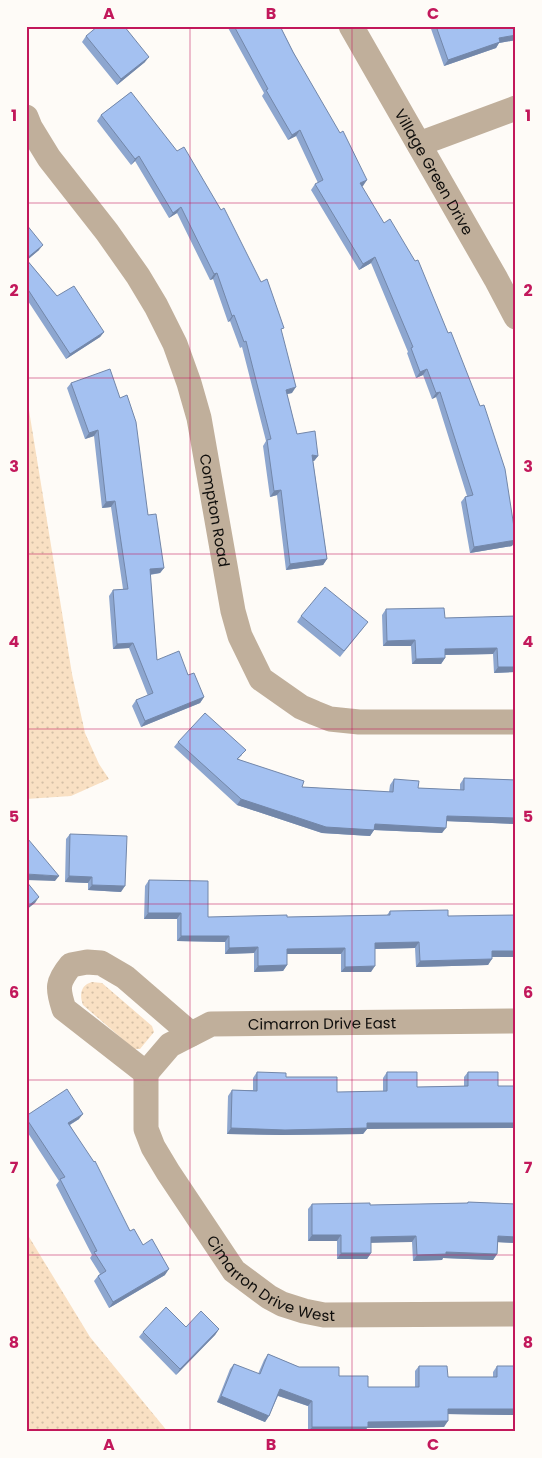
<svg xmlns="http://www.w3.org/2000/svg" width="542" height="1458" viewBox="0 0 542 1458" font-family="Poppins,sans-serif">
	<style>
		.green { fill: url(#green-dots) }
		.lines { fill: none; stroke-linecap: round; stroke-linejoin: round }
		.street { stroke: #c0af9b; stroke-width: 25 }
		.wall { fill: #8da6cf }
		.shaded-wall { fill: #7387a9 }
		.building { fill: #a4c1f1; stroke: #7387a9 }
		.grid { fill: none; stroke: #c2185b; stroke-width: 1; stroke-opacity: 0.55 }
		.labels { text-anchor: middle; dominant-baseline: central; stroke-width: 4.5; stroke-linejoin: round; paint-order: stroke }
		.street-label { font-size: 15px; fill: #0f0e0c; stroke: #fefbf7 }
		.neatline { fill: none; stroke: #c2185b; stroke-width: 2 }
		.grid-label { font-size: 16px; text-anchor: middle; font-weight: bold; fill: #c2185b }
	</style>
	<defs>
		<pattern id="green-dots" width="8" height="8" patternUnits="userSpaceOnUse" patternTransform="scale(1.25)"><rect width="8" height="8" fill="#f9e0c3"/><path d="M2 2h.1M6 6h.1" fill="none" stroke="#d4bfa6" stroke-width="1.8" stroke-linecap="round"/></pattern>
	</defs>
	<rect width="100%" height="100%" fill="#fefbf7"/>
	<path class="green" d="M26,392L72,674L85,733L99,764L109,779L71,796L26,799Z
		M92,982L102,983L152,1026L154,1032L140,1049H134L83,1005C79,994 81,985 92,982Z
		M26,1232L90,1337L168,1432H26Z"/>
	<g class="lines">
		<g class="street">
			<path id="s1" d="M351,26L496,279L516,317"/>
			<path id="s2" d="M26,117L30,127L49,158L107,232L138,276L156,306L175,344L189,383L199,418L233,611L240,636L261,679L301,707L315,713L330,719L359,722H516"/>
			<path d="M419,144L516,108"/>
			<path id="s3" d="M146,1073V1129L153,1147L168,1172L234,1271L269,1297L282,1304L304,1311L324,1315L516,1314"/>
			<path id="s4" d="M146,1073L170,1045L211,1024L516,1021"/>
			<path d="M146,1073L64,1009C57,988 57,982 71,965L87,962L101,963L125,977L191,1034"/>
		</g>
	</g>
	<path class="wall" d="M227,26H280L362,186L512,546L470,553L461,502L465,497L467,496L436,397L432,399L423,375L416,378L407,353L408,352L371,263L359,270L311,190L315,184L318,183L296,136L288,140L262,96L264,93Z
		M430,26H516V40L499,43L496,48L444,66Z
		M86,36L145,62L117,85L82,42Z
		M131,92L281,332L292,393L287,394L297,434L318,456L314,461H313L327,559L323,565L286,570L277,495L270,497L263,446L266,441L242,347L240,348L230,321L228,322L213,279L210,280L177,213L169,218L135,161L131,165L97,121L101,115Z
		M26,224L39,250L27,260L57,296L104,332L100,337L66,359L26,298Z
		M71,383L148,515L164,568L160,573L150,575L157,660L188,675L204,697L200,703L141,727L132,706L136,700L148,696L129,648L113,649L109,596L113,590L123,589L111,507L102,508L94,436L85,439L67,388Z
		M386,609L445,618L516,616V672L494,673L493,654L445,655V658L441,664H412L411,646H383L382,615Z
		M301,616L364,627L340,657L297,622Z
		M178,742L242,755L238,759L302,787L389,792L390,785L394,779L418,788L460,790V784L464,778L516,780V824L447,821L442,833L374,830L370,836L322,833L237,805L174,747Z
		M70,834L121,892L88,890V883L65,882L66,839Z
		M149,880L208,917H287L387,915L390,911L448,916L492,957L488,965L416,967L415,948L375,949L371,972H341V954H287V965L283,971L254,972V953L225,954V942L177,941V919H144L145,886Z
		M257,1072L286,1077L337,1092H383V1078L387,1072L417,1087L464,1086V1077L468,1072L498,1086L367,1129L363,1134L281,1135L227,1134L228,1096L232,1090H253V1078Z
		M26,1116L79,1119L70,1125L130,1231L143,1245L165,1275L109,1308L94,1281L98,1276L100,1274L90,1258L92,1255L56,1185L59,1181L26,1130Z
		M468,1202L516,1204V1243L498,1242L497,1254L493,1260L443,1258L442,1260L413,1261L412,1242H371V1253L367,1259H337V1241H308V1209L312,1204L370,1205L467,1203Z
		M186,1327L219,1329L215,1335L176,1375L139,1337L143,1332Z
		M268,1354L299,1367L339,1376L368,1387H415V1371L419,1366L448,1377H493V1372L497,1366L516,1415L448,1414L444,1427L367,1428L364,1432H308V1406L278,1396L269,1416L265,1422L217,1402L230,1369L234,1364L258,1374L264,1360Z"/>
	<path class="shaded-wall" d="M516,35V40L499,43L496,48L444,66L448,60L499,38Z
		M149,57L145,62L117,85L121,79Z
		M300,130L296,136L288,140L292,135Z
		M139,156L135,161L131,165L135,159Z
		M367,180L363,186L356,189L360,183Z
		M181,207L177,213L169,218L173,213Z
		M43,245L39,250L26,261V259Z
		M375,257L371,263L359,270L363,264Z
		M217,273L213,279L210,280L214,274Z
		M234,315L230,321L228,322L232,316Z
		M104,332L100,337L66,359L70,354Z
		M427,369L423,375L416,378L420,372Z
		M296,387L292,393L282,395L286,390Z
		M440,392L436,397L432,399L436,393Z
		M98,430L94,436L85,439L89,433Z
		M312,455L318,456L314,461H308Z
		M281,490L277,495L270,497L274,491Z
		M115,501L111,507L102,508L106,502Z
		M516,540L512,546L470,553L474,547Z
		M327,559L323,565L286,570L290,564Z
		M164,568L160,573L146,575L150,569Z
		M415,640L411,646H383L387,641Z
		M133,643L129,648L113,649L117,644Z
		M497,648L493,654L441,655L445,649Z
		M445,658L441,664H412L416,659Z
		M498,667H516V672L494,673Z
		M204,697L200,703L141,727L145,721Z
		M241,799L375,824L446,828L442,833L374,830L370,836L322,833L237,805Z
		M447,816L516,818V824L443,821Z
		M26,874L59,876L55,881L26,880Z
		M69,876L92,877L88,883L65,882Z
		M92,885L125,886L121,892L88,890Z
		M39,897L35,903L26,910V908Z
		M148,913H181L177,919H144Z
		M181,936H229L225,942L177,941Z
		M419,942L415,948L371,949L375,943Z
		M258,947L254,953L225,954L229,948Z
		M345,948L341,954H283L287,949Z
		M492,951H516V957H488Z
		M492,959L488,965L416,967L420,961Z
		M287,965L283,971L254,972L258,966Z
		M375,966L371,972H341L345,967Z
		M83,1114L79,1119L64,1128L68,1123Z
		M367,1123H516V1128L367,1129L363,1134L281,1135L227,1134L231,1128Z
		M312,1235H341L337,1241H308Z
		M416,1236L412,1242L367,1243L371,1237Z
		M498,1236L516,1237V1243L494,1242Z
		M446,1252L497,1254L493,1260L443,1258L442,1260L413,1261L417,1255Z
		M341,1253H371L367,1259H337Z
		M169,1269L165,1275L109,1308L113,1302Z
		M219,1329L215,1335L176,1375L180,1369Z
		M280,1389L312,1401L308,1406L276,1395Z
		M221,1396L269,1416L265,1422L217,1402Z
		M448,1409H516V1415L444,1414Z
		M448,1421L444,1427L367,1428L364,1432H308L312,1427L368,1422Z"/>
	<path class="building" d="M98,26H124L149,57L121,79L86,36Z
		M234,26H280L293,52L340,133L343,131L367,180L360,183L384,223L390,219L415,261L418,260L448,333L451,332L480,406L484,405L505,469L516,540L474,547L465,497L473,495L440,392L436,393L427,369L420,372L411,348L413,347L375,257L363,264L315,184L323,180L300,130L292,135L266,90L268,89Z
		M436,26H516V35L499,38L500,42L448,60Z
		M131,92L177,151L184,147L221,210L224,208L261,282L267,279L284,328L281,329L296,387L286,390L297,434L315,431L318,456L312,455L327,559L290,564L281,490L274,491L267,440L271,439L246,341L244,342L234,315L232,316L217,273L214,274L181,207L173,213L139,156L135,159L101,115Z
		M26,224L43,245L26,259Z
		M26,259L57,296L74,286L104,332L70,354L27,288L26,289Z
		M110,369L120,398L127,395L136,422L148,515L156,514L164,568L150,569L157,660L179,651L188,675L194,673L204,697L145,721L136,700L153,693L133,643L117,644L113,590L128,589L115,501L106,502L98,430L89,433L71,383Z
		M325,587L368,622L344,651L301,616Z
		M444,608L445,618L516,616V667H498L497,648L445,649V658L416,659L415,640L387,641L386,609Z
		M205,713L246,750L237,759L304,781L302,787L393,792L394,779L419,781L418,788L464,790V778L516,780V818L447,816L446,828L375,824L374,830L326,827L241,799L178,742Z
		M70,834L127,836L125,886L92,885V877L69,876Z
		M28,839L59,876L26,874V840Z
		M149,880L208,881V917L287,915V917L390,915V911L448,910V916L516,915V951H492V959L420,961L419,942L375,943V966L345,967V948L287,949V965L258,966V947L229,948V936H181V913H148Z
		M26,881L39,897L26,908Z
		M257,1072L286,1073V1077H337V1092L387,1091V1072H417V1087L468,1086V1072H498V1086H516V1123H367V1128L285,1130L231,1128L232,1090L257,1091Z
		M67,1089L83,1114L68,1123L94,1162L95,1161L130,1231L134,1229L143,1245L152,1239L169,1269L113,1302L98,1276L106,1271L94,1252L97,1251L60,1179L65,1177L26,1118V1116Z
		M468,1202L516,1204V1237L498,1236L497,1254L446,1252V1254L417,1255L416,1236L371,1237V1253H341V1235H312V1204L370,1203V1205L468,1203Z
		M166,1307L186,1327L201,1311L219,1329L180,1369L143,1332Z
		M268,1354L299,1367H339V1376H368V1387H419V1366H447L448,1377H497V1366H516V1409H448V1421L368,1422V1427H312V1401L280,1389L269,1416L221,1396L234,1364L260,1374Z"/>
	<path class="grid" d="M190,26V1432M352,26V1432M26,203H516M26,378H516M26,554H516M26,729H516M26,904H516M26,1080H516M26,1255H516"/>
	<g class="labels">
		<g class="street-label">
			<text stroke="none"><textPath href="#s1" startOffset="168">Village Green Drive</textPath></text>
			<text stroke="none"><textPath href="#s2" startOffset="444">Compton Road</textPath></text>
			<text stroke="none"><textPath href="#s4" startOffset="194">Cimarron Drive East</textPath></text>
			<text stroke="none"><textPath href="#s3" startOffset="259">Cimarron Drive West</textPath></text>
		</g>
	</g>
	<rect width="542" height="1458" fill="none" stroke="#fefbf7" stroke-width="55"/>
	<rect x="28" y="28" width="486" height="1402" class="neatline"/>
	<g class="grid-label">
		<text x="109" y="19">A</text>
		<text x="271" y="19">B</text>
		<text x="433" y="19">C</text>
		<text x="14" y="121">1</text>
		<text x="528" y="121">1</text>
		<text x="14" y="296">2</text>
		<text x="528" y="296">2</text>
		<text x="14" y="472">3</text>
		<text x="528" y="472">3</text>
		<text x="14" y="647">4</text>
		<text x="528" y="647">4</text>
		<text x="14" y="822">5</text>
		<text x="528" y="822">5</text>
		<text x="14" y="998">6</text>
		<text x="528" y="998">6</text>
		<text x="14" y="1173">7</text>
		<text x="528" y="1173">7</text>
		<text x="14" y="1348">8</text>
		<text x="528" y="1348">8</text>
		<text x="109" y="1450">A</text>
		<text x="271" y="1450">B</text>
		<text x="433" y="1450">C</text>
	</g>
</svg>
